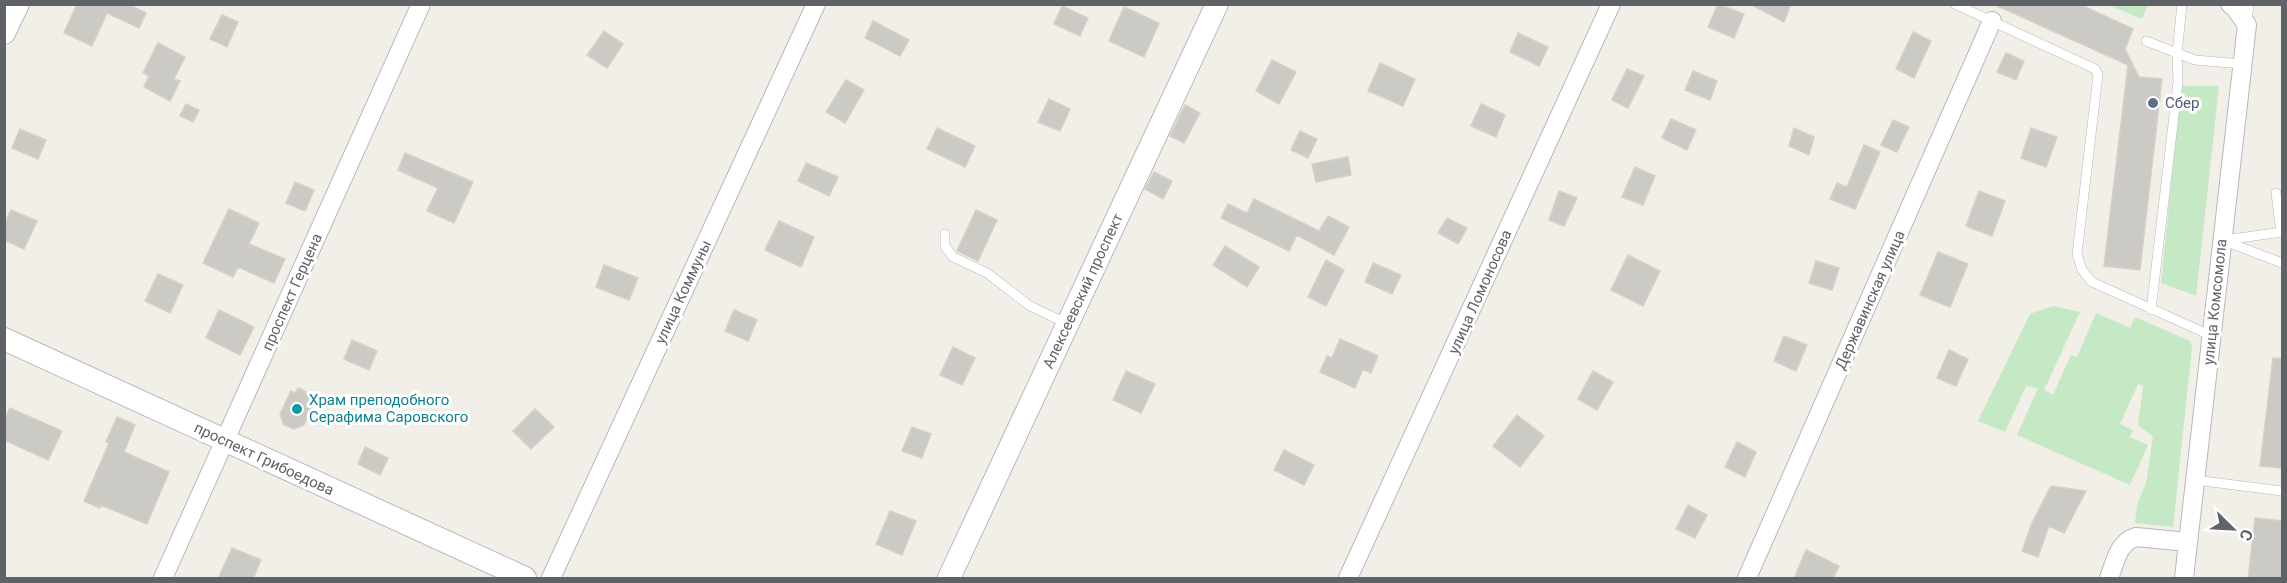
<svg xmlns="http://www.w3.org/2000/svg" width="2287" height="583" viewBox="0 0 2287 583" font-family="Roboto,sans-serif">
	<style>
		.green { fill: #c5e8c5 }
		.building { fill: #cccac5; stroke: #d6d1c6; stroke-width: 1.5 }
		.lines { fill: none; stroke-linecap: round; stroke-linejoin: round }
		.service-casing { stroke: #b5b8bc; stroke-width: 10 }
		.minor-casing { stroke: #b5b8bc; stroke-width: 20 }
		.tertiary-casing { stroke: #b5b8bc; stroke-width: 24 }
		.service { stroke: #fff; stroke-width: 9 }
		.minor { stroke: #fff; stroke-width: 18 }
		.tertiary { stroke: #fff; stroke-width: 22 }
		.service-dot { fill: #5c6f8a; stroke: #fff; stroke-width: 2 }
		.culture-dot { fill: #0f9aa8; stroke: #fff; stroke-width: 2 }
		.labels { text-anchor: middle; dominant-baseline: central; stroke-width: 6; stroke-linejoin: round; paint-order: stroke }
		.service-label { font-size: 15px; fill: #4e5e75; stroke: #fff; text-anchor: start }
		.street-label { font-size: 15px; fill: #5f6368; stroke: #fff }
		.culture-label { font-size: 15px; fill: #0d838f; stroke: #fff; text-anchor: start }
	</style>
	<rect width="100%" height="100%" fill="#f1efe8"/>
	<path class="green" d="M2109,5H2148L2142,19Z
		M2181,86H2219L2196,296L2161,283Z
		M2053,306L2080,312L2044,390L2053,395L2071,355L2077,357L2096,313L2130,328L2135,317L2190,341L2192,347L2173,527L2135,523L2137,505L2146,483L2153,437L2138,425L2143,386L2138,384L2120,424L2133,430L2130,437L2148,445L2130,485L2017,435L2038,388L2026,386L2005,432L1978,421L2030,314Z"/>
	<path class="building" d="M77,4H128L146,13L139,28L107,13L92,46L64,33Z
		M1718,4L1744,14L1734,38L1708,27Z
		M1750,4H1791L1784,22Z
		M1993,4H2079L2133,29L2125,49L2139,77L2162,79L2140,270L2104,266L2128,65Z
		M1062,6L1088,18L1080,36L1054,24Z
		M1124,7L1159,23L1144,57L1109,41Z
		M222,15L238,22L227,47L210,39Z
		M873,21L909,40L900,56L865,38Z
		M604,31L623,44L607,68L587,55Z
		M1913,32L1931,41L1914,78L1896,69Z
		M1518,33L1548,47L1539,66L1510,52Z
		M158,43L185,57L174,79L180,81L170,101L144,87L149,76L143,73Z
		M2006,53L2024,61L2016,80L1997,72Z
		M1272,60L1296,72L1279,104L1256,91Z
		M1380,63L1415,79L1403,106L1368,91Z
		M1627,69L1644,76L1628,108L1612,100Z
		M1693,71L1717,81L1710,100L1685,90Z
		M846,80L864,90L845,123L826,112Z
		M1049,99L1070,109L1060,131L1038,122Z
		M186,104L199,110L193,122L180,116Z
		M1481,104L1505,115L1496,137L1471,126Z
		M1185,105L1200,113L1184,143L1170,136Z
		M1671,119L1696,130L1687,150L1662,138Z
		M1893,120L1909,127L1897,152L1881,145Z
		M937,128L975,146L965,167L927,149Z
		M1794,128L1814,137L1809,155L1789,146Z
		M2031,128L2057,137L2046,167L2021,158Z
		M20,129L46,140L38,159L12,148Z
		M1300,131L1317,139L1308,158L1291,150Z
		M1864,145L1880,152L1855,209L1830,199L1837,183L1847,187Z
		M405,153L473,182L454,223L427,211L438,188L398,170Z
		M1348,157L1351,175L1316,182L1312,164Z
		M806,163L838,177L829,196L798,181Z
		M1635,167L1655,176L1643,205L1622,197Z
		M1154,172L1172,181L1163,199L1145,189Z
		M295,182L314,190L305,211L286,203Z
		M1559,191L1577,198L1564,226L1549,220Z
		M1979,191L2005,201L1992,236L1966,226Z
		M1254,199L1319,231L1328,216L1349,227L1334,255L1297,235L1289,251L1221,218L1228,204L1247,213Z
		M229,209L259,223L249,244L285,259L274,283L238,267L233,277L203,263Z
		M11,210L37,221L24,249L4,240V225Z
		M976,210L997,220L978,261L957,251Z
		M1447,218L1467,228L1458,244L1438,233Z
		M779,221L814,237L801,267L765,250Z
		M1225,246L1259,267L1247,287L1213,265Z
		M1938,252L1968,264L1950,307L1920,295Z
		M1628,255L1660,271L1643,306L1611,290Z
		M1326,260L1344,270L1326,306L1308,297Z
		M1816,261L1839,268L1832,290L1809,283Z
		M1373,263L1401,275L1392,294L1365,282Z
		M604,265L638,278L629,300L596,287Z
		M158,274L183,285L170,313L145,301Z
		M219,310L254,327L240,355L206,338Z
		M734,310L757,320L748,341L725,331Z
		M1784,336L1807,345L1796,371L1774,361Z
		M1340,339L1378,356L1371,373L1363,369L1355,388L1320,372L1327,356L1332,358Z
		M352,340L377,351L369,370L344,359Z
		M953,347L975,358L962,385L940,375Z
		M1949,350L1968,359L1956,386L1937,378Z
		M2273,358L2283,359V468L2260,466Z
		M1126,371L1155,384L1141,413L1113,400Z
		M1593,371L1613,382L1597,410L1578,399Z
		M298,388L313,395L310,400L315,402L304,425L294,429L284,425L280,414L291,391L295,393Z
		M10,408L62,431L48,460L4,440V420Z
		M535,409L554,427L531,449L513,431Z
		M1517,415L1544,436L1520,467L1493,446Z
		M117,417L135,425L124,452L169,472L147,524L101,505L100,508L84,501L109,443L106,442Z
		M912,427L931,434L922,458L902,451Z
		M1737,442L1756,452L1745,477L1725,467Z
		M365,447L388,458L380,475L358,464Z
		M1284,450L1314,465L1304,485L1274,470Z
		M2051,486L2086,491L2064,533L2049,526L2038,557L2022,551L2032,523Z
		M1688,505L1707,515L1695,538L1676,529Z
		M890,511L916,521L902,555L876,544Z
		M2255,518L2283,521V579H2248Z
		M232,548L261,560L253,579H218Z
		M1806,550L1839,566L1833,579H1794Z"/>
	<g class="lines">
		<defs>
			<path id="service" d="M1955,4L2095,69L2098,75L2077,254L2082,270L2092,282L2212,336
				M2247,22L2249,4
				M2146,41L2195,60L2242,64
				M2276,193L2281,232
				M945,234V246L953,257L987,273L1030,306L1068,324
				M2222,240L2282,263
				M2225,240L2282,232
				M2151,310L2178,82L2177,54L2182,4
				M2195,480L2282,491"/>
			<path id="minor" d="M163,578L421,4
				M551,578L816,4
				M1348,578L1611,4
				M1747,578L1992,21
				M2109,578C2115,563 2118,542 2136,537L2188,542
				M2184,578L2247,25L2235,8L2230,4"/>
			<path id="tertiary" d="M4,33L18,4
				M4,339L525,578
				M949,578L1217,4"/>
		</defs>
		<use href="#service" class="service-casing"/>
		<use href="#minor" class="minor-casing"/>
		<use href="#tertiary" class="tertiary-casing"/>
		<use href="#service" class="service"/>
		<use href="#minor" class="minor"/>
		<use href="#tertiary" class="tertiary"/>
	</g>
	<circle class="service-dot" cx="2153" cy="103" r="6"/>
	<circle class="culture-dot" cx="297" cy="409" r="6"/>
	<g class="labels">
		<g class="service-label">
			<text x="2165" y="103">Сбер</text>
		</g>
		<g class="street-label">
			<text transform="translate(1083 291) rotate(-65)">Алексеевский проспект</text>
			<text transform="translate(292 292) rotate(-66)">проспект Герцена</text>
			<text transform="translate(683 292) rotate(-65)">улица Коммуны</text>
			<text transform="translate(1480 292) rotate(-66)">улица Ломоносова</text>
			<text transform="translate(1870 300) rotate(-66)">Державинская улица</text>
			<text transform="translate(2215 302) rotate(-84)">улица Комсомола</text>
			<text transform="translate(264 459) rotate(25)">проспект Грибоедова</text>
		</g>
		<g class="culture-label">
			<text x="309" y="400">Храм преподобного<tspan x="309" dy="17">Серафима Саровского</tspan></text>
		</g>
	</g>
	<rect width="2287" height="583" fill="none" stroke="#5f6368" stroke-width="12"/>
	<g transform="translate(2233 529) rotate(114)" stroke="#ffffff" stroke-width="4.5" paint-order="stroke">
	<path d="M0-4.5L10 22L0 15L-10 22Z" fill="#5f6368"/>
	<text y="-9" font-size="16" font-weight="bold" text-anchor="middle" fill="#5f6368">С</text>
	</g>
</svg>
